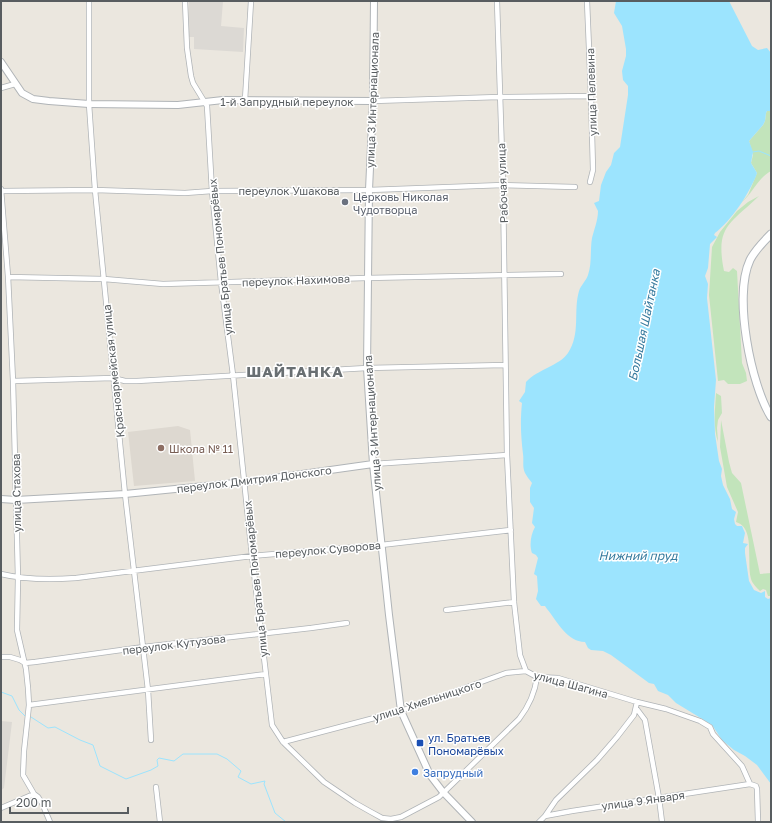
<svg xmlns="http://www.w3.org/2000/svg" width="772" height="823" viewBox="0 0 772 823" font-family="'Golos Text',sans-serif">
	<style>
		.industrial { fill: #dcd9d4 }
		.education { fill: #ddd8d0 }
		.green { fill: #c2e4bb }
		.water { fill: #9ce4fe }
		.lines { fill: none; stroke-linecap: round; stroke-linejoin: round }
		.stream { stroke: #9ce4fe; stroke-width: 1 }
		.minor-casing { stroke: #b0b4b7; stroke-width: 6 }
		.tertiary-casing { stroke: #b0b4b7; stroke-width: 8 }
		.secondary-casing { stroke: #b1b6ba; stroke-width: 9 }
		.minor { stroke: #fff; stroke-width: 4.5 }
		.tertiary { stroke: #fff; stroke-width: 6 }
		.secondary { stroke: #fff; stroke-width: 7 }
		.worship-dot { fill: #6b7280; stroke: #fff; stroke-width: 1.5 }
		.education-dot { fill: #8d6e63; stroke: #fff; stroke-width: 1.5 }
		.transit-dot { fill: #1a4fb4; stroke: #fff; stroke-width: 1.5 }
		.shop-dot { fill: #3f7fe0; stroke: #fff; stroke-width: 1.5 }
		.labels { text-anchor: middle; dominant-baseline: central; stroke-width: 3; stroke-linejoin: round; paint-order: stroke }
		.street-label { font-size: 11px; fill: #585d60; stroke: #fff }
		.worship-label { font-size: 11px; fill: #5b616d; stroke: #fff; text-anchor: start }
		.education-label { font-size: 11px; fill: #785e54; stroke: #fff; text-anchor: start }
		.transit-label { font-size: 11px; fill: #164399; stroke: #fff; text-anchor: start }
		.shop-label { font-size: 11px; fill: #366cbe; stroke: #fff; text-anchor: start }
		.water-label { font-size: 12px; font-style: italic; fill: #377b9e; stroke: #fff }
		.district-label { font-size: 15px; font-weight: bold; letter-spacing: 1px; fill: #696f72; stroke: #fff }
	</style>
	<rect width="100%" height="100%" fill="#ebe7df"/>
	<path class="industrial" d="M189,1H223L221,26L244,28L243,52L194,49V37H188Z
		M1,721L12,722L4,788L1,790Z"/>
	<path class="education" d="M178,426L190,430L195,481L134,486L128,432Z"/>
	<path class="green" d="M767,111H771V171C758,178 753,193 741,203L748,195L757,173L751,163L753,155L749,141L763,125L765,121L766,113Z
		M759,196C730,224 715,226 724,271L729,272L733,268L737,271L742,363L746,373L747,381L740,384H728L724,380L718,381L709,295L712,247L720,232L737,211L748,202Z
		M716,393L721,396L722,413L718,420L717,428L718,442C713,427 715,410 716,393Z
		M721,420L729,462L732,473L741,483L760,574L771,573V596H768L766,590L763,589L760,591C757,588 752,583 751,579C746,562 756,528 736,522L738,512L727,487L720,447Z"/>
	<path class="water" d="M616,1H729L752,46L758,50L767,48L771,53V111H767L766,113L765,121L763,125L749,141L753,152L751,163L757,173L756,176C748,195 732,220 715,233L714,235L717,237L710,244L708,268L705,276L708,284L707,298L716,380L714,407L715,434L719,461L722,469L721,476L723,485L730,499L732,509L736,512L734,519L735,524L737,526H742L745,533L743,543L748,544L745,548V553L749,581L754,590L761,593L765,591V597L768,599L771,598V784L757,765L745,756L734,750L722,740L712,725L676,703L668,695L658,691L654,684L649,683L611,655L603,651L591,650L588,648L585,642C567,642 557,621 547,609L545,606H541L536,599L538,591L537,576L534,574L538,558L536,555L532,553C529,545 531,534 535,527L532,523L534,508L530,502V488L532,483C530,480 527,477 525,473C522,467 524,460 523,454C521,437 520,422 522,403L519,401L525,392L526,382C538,369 559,366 568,353C581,333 573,312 579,291C581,285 586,281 588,275C592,264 590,250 592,238C594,230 598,220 598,211C597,209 595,205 594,203L599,201L601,185L606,172L611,165L614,153L620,147L628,95V86L623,80L622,71L626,56V49L622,26L614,13Z"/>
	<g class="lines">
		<path class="stream" d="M753,152L759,151L771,156
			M1,692L12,696L19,710L25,716
			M31,717L48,728L55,727L80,740L93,745L100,766L126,779L151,770L158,766L157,760L159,758L174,761L183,754H217L227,759L241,771L238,777L251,784L265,781L264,784L275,813L286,822"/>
		<defs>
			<path id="minor" d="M89,1V104L95,190L125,494L148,690L151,740
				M185,1L187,48L191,76L193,83L207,106L212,191L221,282L233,375L252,556L272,725L283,742L324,782L355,803L371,812L382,818L391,819L401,817L439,797L519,719C529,706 535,693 537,677
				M497,1L503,185L507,455L514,602L520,655L526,671L537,677L558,678L637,702L666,709L700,721L710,727L713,734L742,766L750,784L756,786L757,789L758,822
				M587,1L591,96L593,170L590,182
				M1,88L15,84
				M245,100L251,1
				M373,101L499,97L591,96
				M1,189L8,276L13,381L18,578L17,630L26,669L28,688L29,705L24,751L23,775L34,794L38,797L42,803L50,822
				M2,191L95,190L185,193L212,191L369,190L503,185L575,187
				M8,277L104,279L163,284L367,278L561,274
				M13,381L113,378L125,381H137L367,368L505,365
				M373,464L507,455
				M1,574C26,580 50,580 76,578L252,556L381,545L511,530
				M446,610L514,602
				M1,657H10L20,660L25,663L35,662L143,647L311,628L347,623
				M29,705L266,674
				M636,708L645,720L659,798L662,822
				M283,742L401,711L506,673L526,671
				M156,787L160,822
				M1,808L34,794
				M545,816L556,800L597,760L617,737L634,715L637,702
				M539,822L545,816L572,811L750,784"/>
			<path id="tertiary" d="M374,1L373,101L369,190L367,368L373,464L389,615L401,711L430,775L443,792L472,822
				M1,62L22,93L33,99L49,101L89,104L178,105L223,100L373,101
				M1,499L16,500L125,494L245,482L373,464"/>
			<path id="secondary" d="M771,234C763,242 755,250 750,260C733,296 751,385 771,417"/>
		</defs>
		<use href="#minor" class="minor-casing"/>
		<use href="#tertiary" class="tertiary-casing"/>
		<use href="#secondary" class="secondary-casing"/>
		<use href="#minor" class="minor"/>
		<use href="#tertiary" class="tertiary"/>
		<use href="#secondary" class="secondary"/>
	</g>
	<circle class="worship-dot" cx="345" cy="202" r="4"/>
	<circle class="education-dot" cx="161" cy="448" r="4"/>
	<rect class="transit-dot" x="416" y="739" width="8" height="8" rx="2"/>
	<circle class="shop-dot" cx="415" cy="772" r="4"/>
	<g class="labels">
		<g class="street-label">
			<text transform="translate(591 92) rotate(-92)">улица Пелевина</text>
			<text transform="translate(372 100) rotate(-88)">улица 3 Интернационала</text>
			<text x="287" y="101">1-й Запрудный переулок</text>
			<text transform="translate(502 183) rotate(-92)">Рабочая улица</text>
			<text x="289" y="190">переулок Ушакова</text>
			<text transform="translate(220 257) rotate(-96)">улица Братьев Пономарёвых</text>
			<text transform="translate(296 280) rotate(-2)">переулок Нахимова</text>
			<text transform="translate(113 371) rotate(-96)">Красноармейская улица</text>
			<text transform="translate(372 423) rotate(-94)">улица 3 Интернационала</text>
			<text transform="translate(254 479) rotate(-7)">переулок Дмитрия Донского</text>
			<text transform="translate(16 493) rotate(-91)">улица Стахова</text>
			<text transform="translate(328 549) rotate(-5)">переулок Суворова</text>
			<text transform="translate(255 579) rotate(-96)">улица Братьев Пономарёвых</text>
			<text transform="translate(174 644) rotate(-7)">переулок Кутузова</text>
			<text transform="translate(571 684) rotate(15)">улица Шагина</text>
			<text transform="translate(427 700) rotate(-18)">улица Хмельницкого</text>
			<text transform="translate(643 800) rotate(-8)">улица 9 Января</text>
		</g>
		<g class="worship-label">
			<text x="353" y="196">Церковь Николая<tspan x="353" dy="13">Чудотворца</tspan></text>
		</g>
		<g class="education-label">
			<text x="169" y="448">Школа № 11</text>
		</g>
		<g class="transit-label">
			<text x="428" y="737">ул. Братьев<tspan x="428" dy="13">Пономарёвых</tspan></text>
		</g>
		<g class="shop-label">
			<text x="423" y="772">Запрудный</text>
		</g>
		<g class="water-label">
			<text transform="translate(644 325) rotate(-78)">Большая Шайтанка</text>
			<text x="638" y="555">Нижний пруд</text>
		</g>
		<g class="district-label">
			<text x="295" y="371">ШАЙТАНКА</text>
		</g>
	</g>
	<rect width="772" height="823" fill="none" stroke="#585d60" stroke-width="4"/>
	<path d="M10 807v6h118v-6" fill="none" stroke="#585d60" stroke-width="2"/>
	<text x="16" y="807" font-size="12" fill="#585d60" stroke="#ffffff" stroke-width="3" paint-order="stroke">200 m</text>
</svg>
